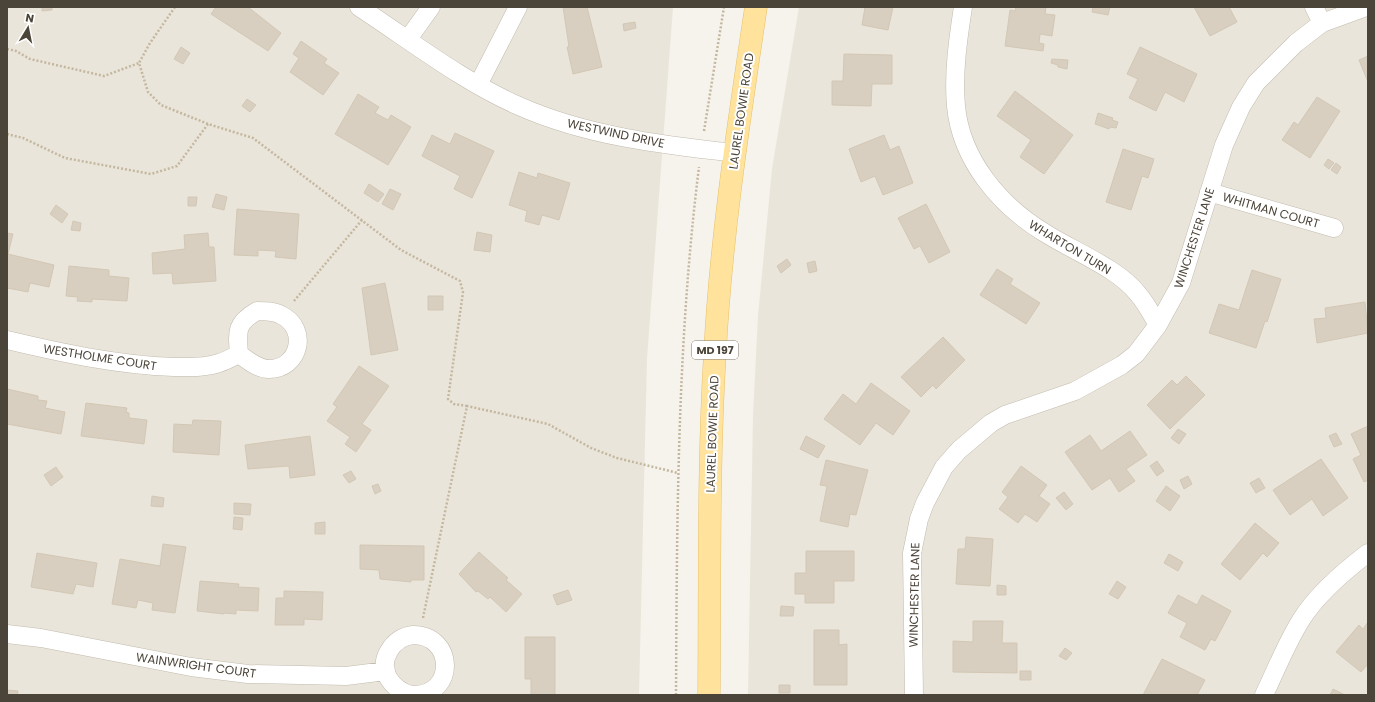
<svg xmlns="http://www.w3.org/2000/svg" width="1375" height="702" viewBox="0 0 1375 702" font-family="Poppins,sans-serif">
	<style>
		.residential { fill: #eae5da }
		.building { fill: #d8cfc1; stroke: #d3c7b4 }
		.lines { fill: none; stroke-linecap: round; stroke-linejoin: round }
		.minor-casing { stroke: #c2bbae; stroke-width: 19 }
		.primary-casing { stroke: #e6c16a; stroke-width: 23 }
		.path { stroke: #c4b79f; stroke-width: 2.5; stroke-dasharray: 2 2; stroke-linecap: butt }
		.minor { stroke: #fff; stroke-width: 18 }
		.primary { stroke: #ffe39c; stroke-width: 22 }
		.labels { text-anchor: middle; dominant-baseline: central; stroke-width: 4; stroke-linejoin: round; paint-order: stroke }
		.shield { fill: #fff; stroke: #817c74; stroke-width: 1 }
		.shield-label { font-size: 11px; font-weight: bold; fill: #4b4439 }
		.street-label { font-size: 12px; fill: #4b4439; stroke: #fff }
	</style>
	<rect width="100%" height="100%" fill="#f6f3ec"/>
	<path class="residential" d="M7,7H673L647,359L639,695H7Z
		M799,7H1368V695H748L753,415L758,316L772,169Z"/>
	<path class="building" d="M42,7H52V10L42,11Z
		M216,7H248L281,33L268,51L211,14Z
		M563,7H587L602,67L573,74L567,47H569Z
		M865,7H893L888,30L862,25Z
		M1016,7H1046L1045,14L1055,15L1052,36L1040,34L1039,43L1044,44L1043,51L1005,46L1010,10L1015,11Z
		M1093,7H1110L1108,15L1092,12Z
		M1194,7H1229L1237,22L1210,36Z
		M635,22L636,28L624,31L623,24Z
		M301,41L327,59L324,63L339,73L323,95L290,72L299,58L293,54Z
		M181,47L190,53L183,64L174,59Z
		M1140,47L1197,74L1184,102L1165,92L1156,111L1129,98L1138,79L1127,74Z
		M844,54L892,55V84H872L871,106L832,105V81H843Z
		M1368,56V82L1359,60Z
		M1052,59L1068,60L1067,69L1058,67V65L1051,63Z
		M1015,91L1073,135L1044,174L1020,157L1031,140L997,116Z
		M358,94L379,107L375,113L388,120L391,115L411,127L388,165L335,134Z
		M1317,97L1340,111L1310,158L1282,140L1294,122L1298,125Z
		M247,99L256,105L250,112L242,106Z
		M1098,113L1113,118L1112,120L1118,122L1116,128L1110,127L1109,129L1095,124Z
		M455,133L494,151L472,198L454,189L460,176L422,156L432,135L450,144Z
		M884,135L890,150L899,146L913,183L883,195L875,176L861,182L849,149Z
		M1123,149L1154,159L1148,178L1142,176L1131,210L1106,202Z
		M1328,159L1334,163L1329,169L1324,165Z
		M1336,163L1341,167L1337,174L1331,170Z
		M519,172L537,178L538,173L570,183L559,220L542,215L539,225L525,221L527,211L509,205Z
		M369,184L384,194L378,202L364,193Z
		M390,189L401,194L393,210L382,204Z
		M216,194L227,197L224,210L212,207Z
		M188,197H197L196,206H188Z
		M926,204L950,252L929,263L920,246L914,249L898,218Z
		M56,205L68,214L62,223L50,214Z
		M237,209L299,214L296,259L275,257L276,251L258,250V256L234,255Z
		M73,221L81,223L80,231L71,230Z
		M477,232L492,235L490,252L474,250Z
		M7,233L13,234L8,254L54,265L49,287L30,283L28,292L7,288Z
		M208,233L209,247H214L216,281L173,284L172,273L153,274L152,253L185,249L184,235Z
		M787,259L791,265L781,273L777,266Z
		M815,261L817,271L809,273L807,263Z
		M69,266L109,270V276L129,278L127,301L92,299V302L77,301L78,297L66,296Z
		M997,269L1013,279L1010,284L1040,303L1026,324L980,295Z
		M1252,270L1281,279L1267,322L1265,321L1256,348L1209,333L1219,304L1239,310Z
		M385,283L398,350L371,355L362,288Z
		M428,296H443V310H428Z
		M1365,302L1368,333L1317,343L1314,319L1326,318L1325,308Z
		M943,337L965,360L936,389L933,385L921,397L901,377Z
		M359,366L389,386L362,424L371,430L356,452L345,444L350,437L327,421L337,407L333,404Z
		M1186,376L1205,395L1170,429L1147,405L1172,380L1177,385Z
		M871,383L910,411L893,435L876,423L860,445L824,419L843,394L856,404Z
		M7,389L38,396V400L47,401L45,408L65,412L61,434L7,424Z
		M86,403L127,408L126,412L129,413V418L147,420L144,444L81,436Z
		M193,420L221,421L219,455L173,452L174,424L192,425Z
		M1368,426V480L1364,482L1353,459L1361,455L1351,434Z
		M1178,429L1186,434L1179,444L1171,438Z
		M1130,431L1147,455L1126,469L1135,481L1119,492L1110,478L1092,490L1065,452L1090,435L1101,451Z
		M1336,433L1342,444L1334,447L1329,436Z
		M310,436L315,475L290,478L289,466L248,469L245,445Z
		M806,436L825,446L818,458L800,449Z
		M1321,459L1348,498L1323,516L1312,499L1290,515L1273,490Z
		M826,460L868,470L856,515L850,514L848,527L820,521L827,486L820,485Z
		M1157,461L1164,471L1157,476L1150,466Z
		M1021,466L1047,485L1039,496L1050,504L1037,522L1025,514L1018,523L999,509L1008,497L1002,492Z
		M56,467L63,477L51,486L44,475Z
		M351,471L356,479L349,483L343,475Z
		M1188,476L1192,484L1184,489L1180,480Z
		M1259,478L1265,488L1256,493L1250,483Z
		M378,484L381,491L375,494L372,486Z
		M1166,486L1180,496L1170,511L1156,501Z
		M1064,492L1073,504L1066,510L1056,498Z
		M152,496L164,498L163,507L151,506Z
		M234,503L251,504L250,515L234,514Z
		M234,517L243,518L242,530L233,529Z
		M325,522V534H315V523Z
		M1255,523L1279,543L1267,557L1263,553L1240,580L1221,564Z
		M966,537L993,539L990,586L956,584L958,549H965Z
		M163,544L186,547L175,613L152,610L153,603L138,600L136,608L112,604L120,559L160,566Z
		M360,545L424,546V580H411V582L380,579L379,570L360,569Z
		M806,551H854V581H834V603H805V594H795V573H806Z
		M479,552L508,578L506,580L522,594L506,612L490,597L488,599L478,591L476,592L459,574Z
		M37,553L97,563L93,587L76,584L73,594L31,587Z
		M1169,554L1183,562L1178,571L1164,563Z
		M200,581L239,584L238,587L259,588L258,611L236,610V614L224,613V614L197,611Z
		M1117,581L1126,587L1118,599L1109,594Z
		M997,585L1006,586V595H997Z
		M568,590L572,600L557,605L553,595Z
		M284,591L323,592L322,620L304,619V625H275L276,598H284Z
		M1178,595L1197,605L1202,595L1231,611L1215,641L1211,639L1205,650L1180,637L1187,623L1168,613Z
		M781,606L794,607L793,616H780Z
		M973,621H1003L1002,643H1017V673L953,672V641L973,642Z
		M1368,622V664L1361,672L1336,652L1359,625L1363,629Z
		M814,630H839V645L847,644V685H814Z
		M525,637H555V695H531V679H525Z
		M1065,648L1072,653L1066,660L1059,656Z
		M1162,659L1205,680L1197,695H1143Z
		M1020,671H1031V680H1020Z
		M779,685H790V693H779Z
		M1333,689L1345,695H1330Z
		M7,690L18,691L17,695H7Z"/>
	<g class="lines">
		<defs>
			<path id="minor" d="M359,7C411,41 462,81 519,106C586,136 663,145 735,153
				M963,7C958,39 953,74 956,106C961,160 1000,206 1045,233C1073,251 1118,268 1138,294C1146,303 1152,315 1158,325
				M1314,7L1322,23
				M408,39L431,7
				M478,85L518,7
				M1209,192L1334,228
				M257,311C265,311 274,311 281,315C309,328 300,369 269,369C258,369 247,360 239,354C237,331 236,323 257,311Z
				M7,340C62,353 117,365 174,367C188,367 205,368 219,363C226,361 233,357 239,354
				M7,634L41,638L191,667L248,674L346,676L386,671
				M411,695C393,690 377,671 389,651C394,642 403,636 413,635C455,635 456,695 414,695
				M914,695L912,553L919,519L925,503L944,467L959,450L991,423L1005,415L1075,391L1122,365L1136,354L1158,325L1181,283L1224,145L1241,107L1256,83L1296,43L1322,23L1366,7
				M1264,695C1276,670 1286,644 1301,620C1317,594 1343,572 1368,553"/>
			<path id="primary" d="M709,695C710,581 708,466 715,352C721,236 739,121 756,7"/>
		</defs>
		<use href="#minor" class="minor-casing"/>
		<use href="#primary" class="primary-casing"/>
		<path class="path" d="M175,7L150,43L139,63L148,92L161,105L208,124L253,138L401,250L460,281L463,292L448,399L454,404L467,406
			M7,49L16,51L30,59L104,76L139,63
			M704,131L724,7
			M7,134L23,138L65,158L151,174L177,166L208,124
			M294,301L362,220
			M423,618L467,406L548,424L591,448L617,458L678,473
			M676,695C677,519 677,343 699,167"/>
		<use href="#minor" class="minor"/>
		<use href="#primary" class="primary"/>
	</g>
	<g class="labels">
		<rect class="shield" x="692" y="341" width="46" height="18" rx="3"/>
		<g class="shield-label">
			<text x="715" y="350">MD 197</text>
		</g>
		<g class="street-label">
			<text transform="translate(741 111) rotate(-82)">LAUREL BOWIE ROAD</text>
			<text transform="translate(616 133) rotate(12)">WESTWIND DRIVE</text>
			<text transform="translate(1271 210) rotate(16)">WHITMAN COURT</text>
			<text transform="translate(1194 238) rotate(-72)">WINCHESTER LANE</text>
			<text transform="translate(1070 247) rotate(31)">WHARTON TURN</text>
			<text transform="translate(100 357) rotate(9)">WESTHOLME COURT</text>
			<text transform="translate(712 434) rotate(-88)">LAUREL BOWIE ROAD</text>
			<text transform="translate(914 595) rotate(-89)">WINCHESTER LANE</text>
			<text transform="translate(196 665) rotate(8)">WAINWRIGHT COURT</text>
		</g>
	</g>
	<rect width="1375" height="702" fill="none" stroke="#4b4439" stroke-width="16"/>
	<g transform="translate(28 28) rotate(10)" stroke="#ffffff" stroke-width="3" paint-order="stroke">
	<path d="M0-3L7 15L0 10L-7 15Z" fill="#4b4439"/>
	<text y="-6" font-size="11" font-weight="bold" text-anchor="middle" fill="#4b4439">N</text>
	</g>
</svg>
